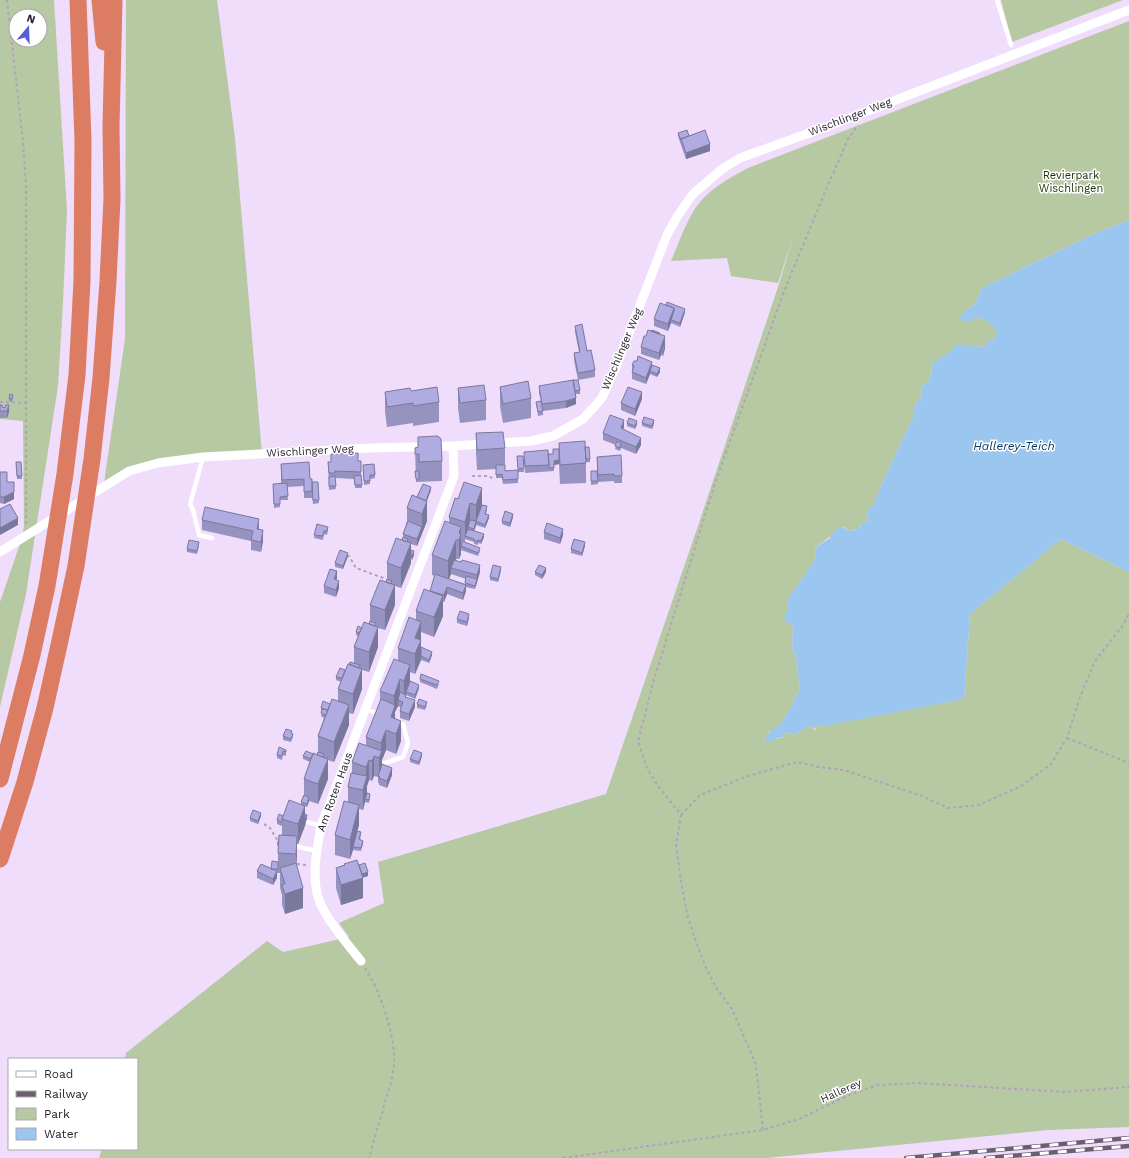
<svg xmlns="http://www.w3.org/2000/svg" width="1129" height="1158" viewBox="0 0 1129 1158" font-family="'Work Sans',sans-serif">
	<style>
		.green { fill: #b6c9a3; fill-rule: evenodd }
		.water { fill: #9bc6f0 }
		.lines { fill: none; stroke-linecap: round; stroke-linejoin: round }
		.path { stroke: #b1a1ba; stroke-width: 2; stroke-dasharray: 3 3; stroke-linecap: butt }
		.service { stroke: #fff; stroke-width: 4.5 }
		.minor { stroke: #fff; stroke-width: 9 }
		.motorway { stroke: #db7c63; stroke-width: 17 }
		.rail-casing { stroke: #6a5e70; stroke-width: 4.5 }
		.rail { stroke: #fff; stroke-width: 3; stroke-dasharray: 9; stroke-linecap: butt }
		.wall { fill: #9793c1; fill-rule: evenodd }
		.shaded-wall { fill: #7b789d }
		.building { fill: #b0abe0; stroke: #7b789d }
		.labels { text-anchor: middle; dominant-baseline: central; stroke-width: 3; stroke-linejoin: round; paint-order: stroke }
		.street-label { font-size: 11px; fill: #2b242f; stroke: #fff }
		.park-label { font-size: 11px; fill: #1f2f0a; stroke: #fff }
		.water-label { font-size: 12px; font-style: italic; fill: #0a3a61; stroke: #fff }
	</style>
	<rect width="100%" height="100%" fill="#f0dcfb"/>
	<path class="green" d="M0,0H54L67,210L63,303L58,386L26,594L0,707V602L22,538L24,526L23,421L0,419ZM16,16H40V40H16Z
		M126,0H217L235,138L262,454L158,463L104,483L125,339Z
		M1001,0H1123L1012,42Z
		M1129,21V220L1094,234L982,288L975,304L964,312L966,320L970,321C971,321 975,318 976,317C982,316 996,328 999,332L995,335L994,340L987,346L975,347L960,346L933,363L929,382L922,386L920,402H917L914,408V415L876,497V502L866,512L869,520L867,522L862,523L858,529L848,531L844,527C833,533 825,541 815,548L816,556L814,561L788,599L787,622L792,625L793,630L792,651L795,652L800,688L791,708L779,726L769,732L764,741L784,737L783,735L785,733L788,732L795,735L807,726H812L814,730H816L815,727L817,726L964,699L970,614L1061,539L1129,572V1127L1048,1130L767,1158H99L102,1149H137V1059H125L126,1053L267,941L283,952L349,937L339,923L384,903L378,862L606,794L698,526L779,284L794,234L778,283L731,276L727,258L671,261C678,245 684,227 693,212C705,191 728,179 748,168Z"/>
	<path class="water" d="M1129,220V572L1061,539L970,614L964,699L824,726L821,725L815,727L816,730L812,726H807L805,729H803L795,735L788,732L785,733L783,736L784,737L776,738L772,742H764C767,735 771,728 779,726L791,708L800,688L795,652L792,651L793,630L792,625L787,622L783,617L787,613L788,599L814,561L816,556L815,548L830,538L832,533L841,526L848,531L851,530C858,531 859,528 862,523L867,522L869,520L866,512L876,502V497L914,415V408L917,402H920L922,386L929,382L933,363L951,351L955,345L960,346L962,344L968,347L969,344L975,347L986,346L989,344L987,341L989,339L992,341L994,340L995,335L998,332C996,328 982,316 976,317C975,318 971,321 970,322L959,320L964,312L975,304L982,288L1094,234Z"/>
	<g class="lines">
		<path class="path" d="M7,0L23,142L26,185V524
			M0,402L26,403
			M472,476H489L495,480
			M347,556H349L356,568L386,579
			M1067,738L1129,763
			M681,815L700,795L745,777L797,762L819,767L844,770L922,796L948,808L979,805L1021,786L1051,764L1067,738L1080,697L1095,661L1123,625L1129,614
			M264,824L270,828L278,841
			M297,864L306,865
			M365,968C380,990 396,1037 394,1064C393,1076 389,1090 385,1102C380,1121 374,1139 369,1158
			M763,1130L756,1065L732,1009L717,989L706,968L695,939L687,914L681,881L676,846L681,815L658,786L647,768L638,741L655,676L716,480L785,289L825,192L848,139L858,125
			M563,1158L763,1130L799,1119L849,1095L878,1085L917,1083L1066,1092L1129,1087"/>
		<path class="service" d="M997,0L1011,45
			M203,457L190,504L193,510L199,535L212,538
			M366,709L381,715
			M377,765H379L403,757L408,743L403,724L396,721
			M307,822L321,826
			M291,845L316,851"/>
		<path class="minor" d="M0,552L129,471L158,463L203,457L371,448L453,446L531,441L553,436L583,419L602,398L616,367L667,235L677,217L692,195L722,169L740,158L826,127L1129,10
			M361,961C348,945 326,919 319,900C311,878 317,848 321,826L454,476L453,446"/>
		<path class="motorway" d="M100,0L104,42
			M0,779L32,655L47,586L65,474L77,375L82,281L83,141L78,0
			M0,859L25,782L45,708L59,645L76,566L92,459L101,378L108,281L112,199L111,126L114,0"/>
		<defs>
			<path id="rail" d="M906,1158L1129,1138
				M986,1158L1129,1146"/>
		</defs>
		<use href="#rail" class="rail-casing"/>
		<use href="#rail" class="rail"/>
	</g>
	<path class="wall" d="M678,133L689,136L710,151L686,159L681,145L678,136Z
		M685,312L680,327L671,323L668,331L654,326V319Z
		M575,326L587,351L595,370V377L578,380L574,360V353L579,352L575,332Z
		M660,334L665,343V348L663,356L661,355L659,360L641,354V347Z
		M632,365L652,366L660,372L657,377L650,374L646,384L632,379Z
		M539,386L580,390V394H576V404L566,408L543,411V415L538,416L536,402L541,401L539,393Z
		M500,387L531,398V418L503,423L500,406Z
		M458,388L486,400V420L460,423L458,408Z
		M411,391L439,402V422L413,426V423L387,427L385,412V392Z
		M9,398H13L12,402L9,401Z
		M642,399L635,416L621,410V403Z
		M0,405L2,407L9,412L7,418H0Z
		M627,423L637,424L635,429L627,426Z
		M642,423H654L652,429L642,426Z
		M624,427L623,429L641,445L636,454L621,448L620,451L615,449L616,445L603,440V433Z
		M476,433L505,448V471L518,470L517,456H523L524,472H518V483L503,484L502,478H496V469L477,470L476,453Z
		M418,437L442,461V481L416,482L415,448L418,447Z
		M559,443L585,447L590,459V462H586V483L560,484L559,464L554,465V471L525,473L524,458L553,454L559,449Z
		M331,454L358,461L361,472L362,488H355L354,479L335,478L336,489L329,490L328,462H331Z
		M597,457L622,476V483H614V481L598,482V484L591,485V475L597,471Z
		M16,462H21L22,479H17Z
		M281,464L310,479L312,482H318L319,503L313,504L312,494V498H304V486L287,487L288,500H280V507L274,508L273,484H281Z
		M374,464L375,478L370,479V484L364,485L363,465Z
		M0,472L7,482L14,499L4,504L0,503Z
		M431,490L427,501V521L417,546L411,544V550L414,555L412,560L411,559V563L401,588L395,586V605L385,630L378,628V647L369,672L362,670V689L353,714L349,713V725L334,762L328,760V779L318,804L309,801L307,807L305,806V814L307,818L298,844H297L296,864L303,908L285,914L282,905V895L280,888V873H277V878L273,885L257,878V871L271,869L278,862V846L277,845V842L282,835V826L277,824V820L283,816L301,805V802L304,795V779L310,762L303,759V756L317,755L318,752V736L324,718L321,716L322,711H321V708L338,701V689L341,682L336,680V677L345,670L349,664L354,663V647L358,636L356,635V632L362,628L369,624L370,621V605L386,582L387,579V563L402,540L403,537V534L407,521V508L417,497Z
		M455,498L482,505L487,510L486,514L489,518L485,528L476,525L474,531L484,537L481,544L478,543V545L474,544V542L465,539V542L461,541V543L480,551L478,556L461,550V554L459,559H456V561L480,572L475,589L466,587V591L463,600L447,594L444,602H443V616L434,637L421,632V647L432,655L429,663L421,660L415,674L410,672V681L419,688L415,699L406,695V697L415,707L409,721L400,718V711L401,708L398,706L395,712V719L401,741L396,754L386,750L382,760V764L392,775L387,788L379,785V783H378V777L374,776L372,781L369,780L367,786V793L370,797L369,803L365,802L363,810L359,809V825L357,831L361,835L360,840L363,844L361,851L353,850L350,859L335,855V835L348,802V787L352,773V762L366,745V737L380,701V691L398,660V648L416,619V611L430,591L435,576L432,575V555L449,522V517ZM451,574L466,579L465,584L449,579Z
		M513,517L510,527L502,524V521Z
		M202,520L259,530L263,541L261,552L251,550V541L202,530Z
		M317,524L328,530L327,535L324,534L323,540L314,538Z
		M544,532L563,535L560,544L544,539Z
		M199,546L197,554L187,552V549Z
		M585,546L582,556L571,553V549Z
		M348,556L343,569L335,567V563Z
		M501,570L498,582L490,580V577Z
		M535,572H546L542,579L535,575Z
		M337,578L336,580L339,588L336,597L324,593V586Z
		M469,617L467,626L457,623V619Z
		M420,679L439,684L437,689L420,682Z
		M417,704L427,705L425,710L417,708Z
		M292,734L293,737L291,742L283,740V736Z
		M286,750V756L283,755L282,760L277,758V755Z
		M422,756L419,765L410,762V759Z
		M261,816L258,824L250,821V818Z
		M344,864L359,865L368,876L363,877V898L341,905L336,888V868L344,865Z"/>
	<path class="shaded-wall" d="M710,144V151L686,159V153Z
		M674,308V315L671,320V323L668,331V324Z
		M685,309V312L680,327V323Z
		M665,336V343L662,352H661V355L659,360V353Z
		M665,345V348L663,356V352Z
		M652,362V368L650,371V374L646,384V378Z
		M660,368V372L657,377V374Z
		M642,392V399L635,416V409Z
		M576,398V404L566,408V401Z
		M9,405V412L7,418V411Z
		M624,420V427L621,435V428Z
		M654,420V423L652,429V426Z
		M637,421V424L635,429V426Z
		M641,438V445L636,454V447Z
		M559,460V464L554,465V461Z
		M14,482V499L4,504V497Z
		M431,487V490L425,505V501Z
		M482,488V508L476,521V505Z
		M427,501V521L417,546V539L422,527V514Z
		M470,503V523L468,527V530L465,536V542V522Z
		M513,514V517L510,527V523Z
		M489,515V518L485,528V525Z
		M18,518V525L0,535V528Z
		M259,519V529L257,539V529Z
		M476,521V525L474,532V529Z
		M461,527V554L459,559V533Z
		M563,529V535L560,544V538Z
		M263,530V541L261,552V542Z
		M484,534V537L481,544V541Z
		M456,540V559L453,568H451V574L448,581V561Z
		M585,542V546L582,556V553Z
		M411,543V563L401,588V568Z
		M414,551V555L412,560V557Z
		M348,553V556L343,569V566Z
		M480,565V572L475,589L477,575Z
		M501,567V570L498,582V579Z
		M546,568V572L542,579V575Z
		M337,571V578L334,586V579Z
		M339,581V588L336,597V590Z
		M395,585V605L385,630V610Z
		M466,585V591L463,600V593Z
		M447,587V594L444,602V595Z
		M443,596V616L434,637V617Z
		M469,614V617L467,626V622Z
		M421,622V660L415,674V638Z
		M378,627V647L369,672V652Z
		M432,652V655L429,663V660Z
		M410,665V685L406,692V701L404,700V681Z
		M362,669V689L353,714V694Z
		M400,679V699L398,700V706L395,712V725L391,717L394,708V696Z
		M419,685V688L415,699V695Z
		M415,700V707L409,721V714Z
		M349,705V725L334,762V742Z
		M401,721V741L396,754V734Z
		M386,730V750L382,760V771L379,778V758L381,754V743Z
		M422,753V756L419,765V762Z
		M374,756V776L372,781V761Z
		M328,759V779L318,804V784Z
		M369,760V780L367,786V796L365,799V802L363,810V790L366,778V767Z
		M392,768V775L387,788V781Z
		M309,797V801L307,807V804Z
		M359,805V825L353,847V850L350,859V840Z
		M305,806V826L298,844V824Z
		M261,813V816L258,824V821Z
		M307,815V818L305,826V822Z
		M297,836V856L296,874V854Z
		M277,871V878L273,885V879Z
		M368,872V876L359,879V875Z
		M363,878V898L341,905V885Z
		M303,888V908L285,914V894Z"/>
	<path class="building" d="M687,130L689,136L681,139V140L678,133Z
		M705,130L710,144L686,153L681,139Z
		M667,302L685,309L680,323L671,320L674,311V308L666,305Z
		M660,303L674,308L668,324L654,319Z
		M582,324L587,351L591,350L595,370L578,373L574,353L580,352L575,326Z
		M648,330L665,336L659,353L641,347L644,336H646Z
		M652,330L660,333L659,334L651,331Z
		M664,344L665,345L663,352H661Z
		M638,356L652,362L646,378L632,372L634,366L632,365L634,361H637Z
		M652,365L660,368L657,374L650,371Z
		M573,380L576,398L566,401L542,404L539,386Z
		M573,380H578L580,390L575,391Z
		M528,381L531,398L503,404L500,387Z
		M484,385L486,400L460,403L458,388Z
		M437,387L439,402L413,406V403L387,407L385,392L410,388L411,391Z
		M628,387L642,392L635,409L621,403Z
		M10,394L13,395L12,399L9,398Z
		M541,401L543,411L538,412L536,402Z
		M0,405H2V407L5,408L6,405H9L7,411H0Z
		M610,415L624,420L621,428L641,438L636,447L603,433Z
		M644,417L654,420L652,426L642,423Z
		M629,418L637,421L635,426L627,423Z
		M503,432L505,448L477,450L476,433Z
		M438,436L441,439L442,461L419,462V454H415V448L418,447V437Z
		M585,441L586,463L560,465L559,443Z
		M617,441L621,444L620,448L615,446Z
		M585,447H589L590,459H586Z
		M553,449H559V460L554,461V468H549L548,454H553Z
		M548,450L549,465L525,466L524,452Z
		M358,453V461H361V472L335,471V473H329L328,462H331V454Z
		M621,455L622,476H614V474L598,475L597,457Z
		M517,456H523L524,468L518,469Z
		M16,462H21L22,476H17Z
		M309,462L310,479H312V491L304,492V479L282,480L281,464Z
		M374,464L375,475H370V481H364L363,465Z
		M496,465H505V471L518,470V479L503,480L502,474L496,475Z
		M415,471H419V479H416Z
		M591,471H597L598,481H591Z
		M0,472H7V482H14V492L4,497H0Z
		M361,475L362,485H355L354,476Z
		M335,476L336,486H329V477Z
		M312,482H318L319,500H313Z
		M464,482L482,488L476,505L470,503L465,522L449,517L455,498L458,499Z
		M287,483L288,496L280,497V504H274L273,484Z
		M423,484L431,487L426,501L417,497Z
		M412,495L427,501L422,514L407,508Z
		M10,504L18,518L0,528V509Z
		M482,505L487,506L485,514L489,515L485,525L476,521Z
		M205,507L259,519L257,529L263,530L261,542L251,540L253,531L202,520Z
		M505,511L513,514L510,523L502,521Z
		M470,520L476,521L474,529L468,527Z
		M408,521L422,527L417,539L403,534Z
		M445,521L461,527L459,533L461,534L459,540H456L448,561L432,555Z
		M547,523L563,529L560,538L544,532Z
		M317,524L328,527L327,531H324L323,536L314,535Z
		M468,529L484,534L481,541L478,540V542L474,540V539L465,536Z
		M403,537L408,539L407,542L402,540Z
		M396,538L411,543L401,568L387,563Z
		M574,539L585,542L582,553L571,549Z
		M189,540L199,542L197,551L187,549Z
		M462,541L480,548L478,553L461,546Z
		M340,550L348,553L343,566L335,563Z
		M411,550L414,551L412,557L411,556Z
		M454,560L461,562L462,560L480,565L477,575L451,568Z
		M493,565L501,567L498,579L490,577Z
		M539,565L546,568L542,575L535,572Z
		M330,569L337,571L334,579L339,581L336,590L324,586Z
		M435,574L466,585L463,593L447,587L444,595L430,591Z
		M466,576L477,579L475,586L465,583Z
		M387,579L392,581L391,584L386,582Z
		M380,580L395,585L385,610L370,605Z
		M424,589L443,596L434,617L416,611Z
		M460,611L469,614L467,622L457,619Z
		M409,617L421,622L415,638L421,640L415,654L398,648Z
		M370,621L376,623L375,626L369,624Z
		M364,622L378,627L369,652L354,647Z
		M358,626L362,628L359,633L356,632Z
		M421,647L432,652L429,660L421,656Z
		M394,659L410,665L404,681L400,679L394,696L380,691Z
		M350,662L360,665L359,668L349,664Z
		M348,664L362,669L353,694L338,689Z
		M340,668L345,670L342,678L336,677Z
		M421,674L439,681L437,685L420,679Z
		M410,681L419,685L415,695L406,692Z
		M400,692L406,695L405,697L415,700L409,714L400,711L403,702L398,700Z
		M332,699L349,705L334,742L318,736Z
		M381,699L395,705L391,717L401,721L396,734L386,730L381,743L366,737Z
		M419,699L427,702L425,707L417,704Z
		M323,701L330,704L326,715L321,713L322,709L327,710L321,708Z
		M286,729L292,731L291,733L293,734L291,739L283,736Z
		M359,743L382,751L379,758L374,756L372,761L369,760L366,767L352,762Z
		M279,747L286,750V752L283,751L282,756L277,755Z
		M414,750L422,753L419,762L410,759Z
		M306,751L313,754L311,759L303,756Z
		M318,752L324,754L323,757L317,755Z
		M313,753L328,759L318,784L304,779Z
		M382,764L392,768L387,781L379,778L380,777L378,776Z
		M351,773L367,776L363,790L348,787Z
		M367,793L370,794L369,800L365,799Z
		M304,795L309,797L307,804L301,802Z
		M289,800L305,806L298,824L282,819Z
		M344,801L359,805L350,840L335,835Z
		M253,810L261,813L258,821L250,818Z
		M279,814L283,816L282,819V822L277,820Z
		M305,814L307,815L305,822Z
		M357,831L361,832L359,839L363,841L361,848L353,847Z
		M279,835L297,836L296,854L278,853Z
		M357,860L363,878L341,885L336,868L345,865L344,864Z
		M272,861L278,862V869H271Z
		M296,863L303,888L285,894L282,885L285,884L280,868Z
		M365,863L368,872L362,874L359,865Z
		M261,864L277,871L273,879L257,871Z"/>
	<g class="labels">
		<g class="street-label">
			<text transform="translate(850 117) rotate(-21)">Wischlinger Weg</text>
			<text transform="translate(622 349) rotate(-67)">Wischlinger Weg</text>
			<text transform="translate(310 451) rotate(-3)">Wischlinger Weg</text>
			<text transform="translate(335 792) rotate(-70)">Am Roten Haus</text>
			<text transform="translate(841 1091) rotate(-24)">Hallerey</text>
		</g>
		<g class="park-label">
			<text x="1071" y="175">Revierpark<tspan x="1071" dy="13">Wischlingen</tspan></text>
		</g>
		<g class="water-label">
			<text x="1014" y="446">Hallerey-Teich</text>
		</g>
	</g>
	<rect x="8" y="1058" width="130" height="92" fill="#ffffff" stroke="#aaa7ac"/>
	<rect x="16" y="1071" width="20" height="6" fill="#ffffff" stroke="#aaa7ac"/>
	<text x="44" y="1078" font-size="12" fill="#2b242f">Road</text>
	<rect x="16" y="1091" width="20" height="6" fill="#6a5e70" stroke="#aaa7ac"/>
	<text x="44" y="1098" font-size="12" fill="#2b242f">Railway</text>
	<rect x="16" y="1108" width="20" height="12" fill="#b6c9a3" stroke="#aaa7ac"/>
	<text x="44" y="1118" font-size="12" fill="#2b242f">Park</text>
	<rect x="16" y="1128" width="20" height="12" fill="#9bc6f0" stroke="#aaa7ac"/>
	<text x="44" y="1138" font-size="12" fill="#2b242f">Water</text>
	<g transform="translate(28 28) rotate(19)"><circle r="19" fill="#ffffff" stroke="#aaa7ac"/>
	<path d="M0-3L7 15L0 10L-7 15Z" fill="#555ed5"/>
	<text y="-6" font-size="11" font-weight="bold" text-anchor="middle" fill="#2b242f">N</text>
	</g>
</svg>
